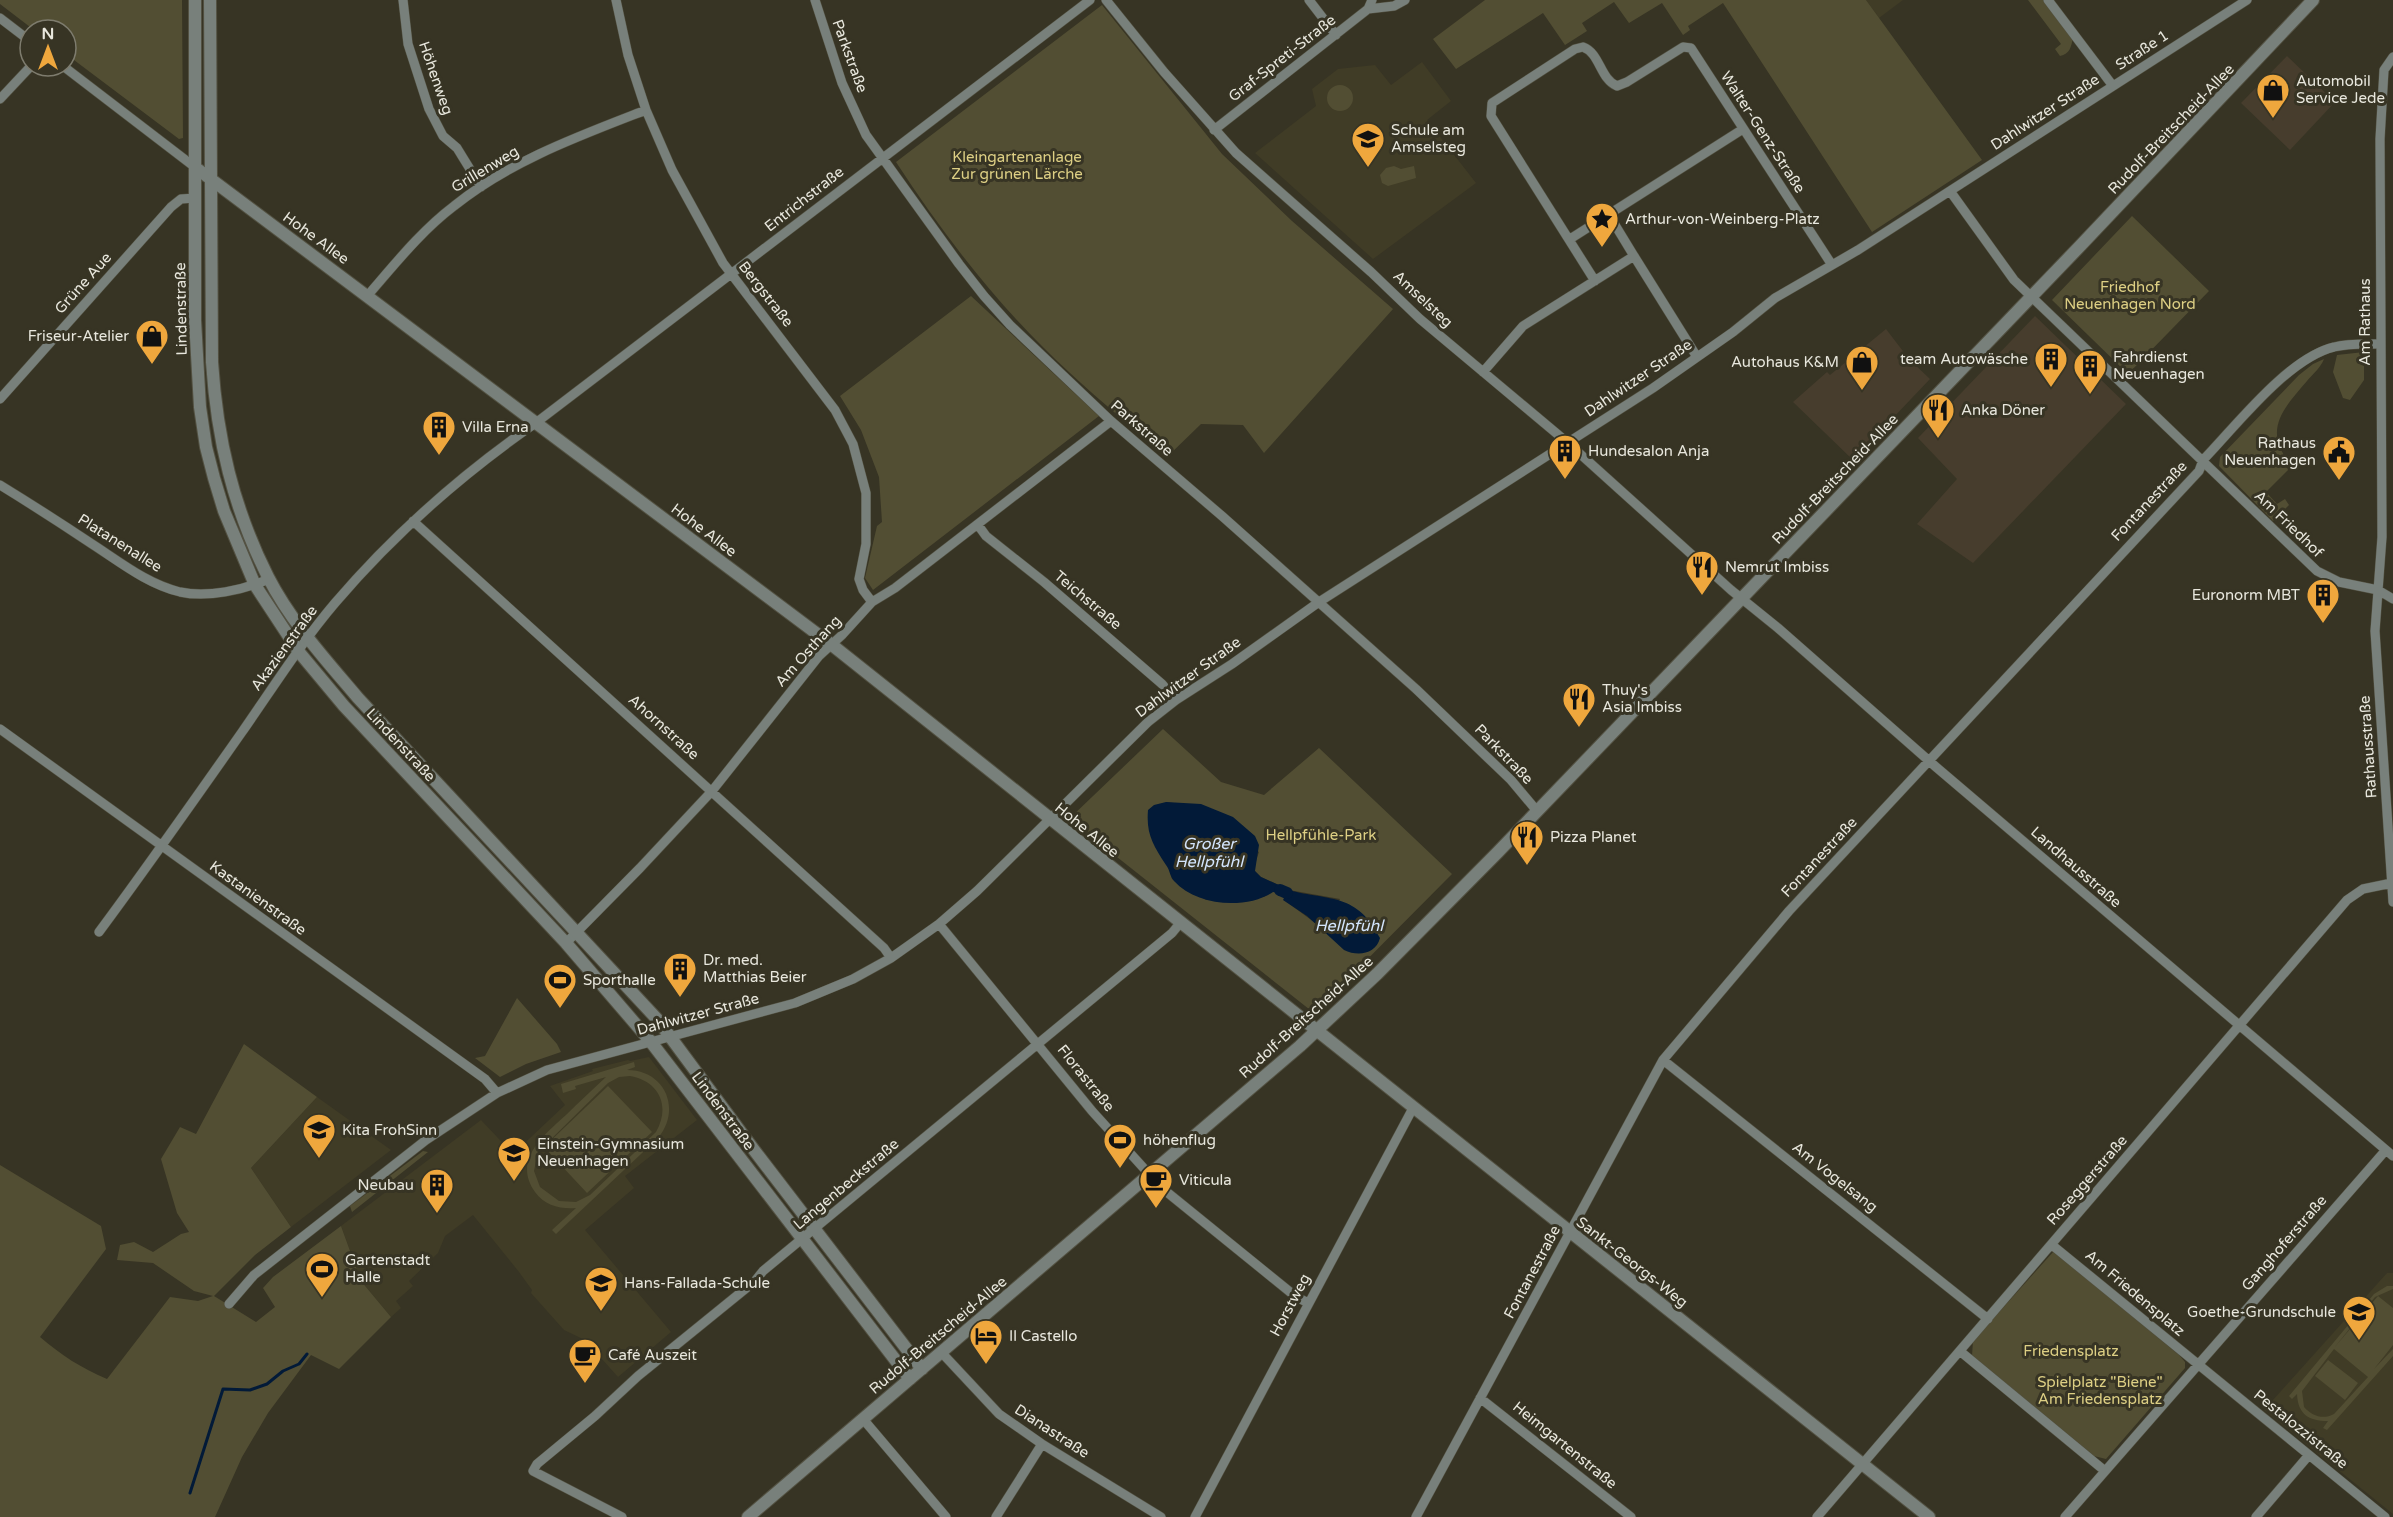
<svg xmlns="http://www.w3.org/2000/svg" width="2393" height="1517" viewBox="0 0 2393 1517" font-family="'Varela Round',sans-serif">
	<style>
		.commercial { fill: #473d2d }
		.built { fill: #403c26 }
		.green { fill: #524e33; fill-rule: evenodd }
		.water { fill: #021a38 }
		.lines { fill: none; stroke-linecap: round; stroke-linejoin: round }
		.stream { stroke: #021a38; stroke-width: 3 }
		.canal { stroke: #021a38; stroke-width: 12 }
		.minor-casing { stroke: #535142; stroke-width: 10 }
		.tertiary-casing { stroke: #535142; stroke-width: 14 }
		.minor { stroke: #78807b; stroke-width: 9 }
		.tertiary { stroke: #78807b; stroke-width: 12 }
		.labels { text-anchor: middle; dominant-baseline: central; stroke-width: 6; stroke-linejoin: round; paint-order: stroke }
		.street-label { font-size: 15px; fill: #e8e7dd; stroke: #373424 }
		.poi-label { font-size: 15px; fill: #e8e7dd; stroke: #373424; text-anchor: start }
		.park-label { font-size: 15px; fill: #ddcf84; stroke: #373424 }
		.water-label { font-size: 16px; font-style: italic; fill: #d3e5fd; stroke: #373424 }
	</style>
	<rect width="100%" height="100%" fill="#373424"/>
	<path class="commercial" d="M2287,56L2335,102L2290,150L2241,103Z
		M2035,316L2126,404L1973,563L1917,524L1957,479L1918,438Z
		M1886,329L1909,359L1930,379L1853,460L1793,402L1827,372L1830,375Z"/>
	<path class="built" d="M1866,0H1903L1879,18Z
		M1422,62L1451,101L1427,120L1476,183L1373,259L1255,153L1316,106L1312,89L1338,69L1375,65L1391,85Z
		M649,1057L697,1120L625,1176L634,1188L585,1230L671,1332L618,1377L585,1340L564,1330L531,1293L532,1290L519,1272L473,1215L445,1236L438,1253L409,1281L413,1286L396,1301L401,1308L391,1317L361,1281L341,1226L481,1120L513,1154L565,1105L550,1086L593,1071L592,1069L628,1060L630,1061Z
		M317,1097L391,1150L291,1227L251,1168Z
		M2387,1273H2393V1514L2264,1410Z"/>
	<path class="green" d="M0,0H182L183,138L179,139L66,54V30H34L0,4Z
		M1485,0H1866L1982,160L1872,232L1723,3L1688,26L1690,30L1683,35L1662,3L1629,23L1614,2L1582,23L1587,31L1565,45L1543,13L1456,69L1433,39Z
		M2028,0H2044L2073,38C2071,47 2070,54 2060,56L2055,49L2061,44Z
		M1102,5L1222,154L1292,221L1393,309L1264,453L1243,425L1201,424L1167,457C1135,429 1101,402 1070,373C1003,312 946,239 896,162Z
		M1327 98a13 13 0 1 1 26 0a13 13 0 1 1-26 0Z
		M1394,166L1401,169L1414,166L1416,178L1388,186L1382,183L1380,175L1386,168Z
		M2132,216L2209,291L2128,374L2052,300Z
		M971,296L1099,416L873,590L865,578L877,526L882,522L879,477L861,430L840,396Z
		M2364,352V380L2350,400L2343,398L2333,372L2337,355Z
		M2324,359C2321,367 2313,374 2307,381C2282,410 2262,431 2292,466L2266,492L2277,504L2285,499L2289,505L2273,521L2219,466L2220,457L2299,375L2313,364Z
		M1163,729L1221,782L1264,795L1319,748L1452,874L1314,1013L1069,819ZM1166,802L1181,804L1259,852L1255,864V871L1261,877L1281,886L1264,897L1206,900L1172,879L1169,869ZM1289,890L1340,899L1322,928L1284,900Z
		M517,998L557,1044L561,1052L526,1064L500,1077L475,1058L485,1056Z
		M244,1044L317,1097L251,1168L291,1227L255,1255L214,1296L256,1322L275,1307L263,1288L273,1277L341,1226L361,1281L391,1317L339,1369L311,1355L268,1413L242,1457L215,1517H0V1165L101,1226L106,1249L40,1337C61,1355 81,1368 107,1379L170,1297L198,1301L213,1296L194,1291L153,1263L117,1260L120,1245L134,1242L153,1252L181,1234L189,1232L177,1213L161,1159L180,1127L196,1134Z
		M634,1062L635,1067L627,1070C665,1070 682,1109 658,1138L556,1234L552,1230L576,1208C560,1209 545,1206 535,1192C512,1160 544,1135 566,1115C579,1102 593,1089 606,1077L575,1086L576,1089L563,1093L561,1084ZM630,1076C659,1081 671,1106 656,1132L590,1195L576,1202L559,1201L540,1187L534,1171L538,1152L608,1083L619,1077Z
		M608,1086L652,1132L587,1193L544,1147Z
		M423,1151L428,1152L352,1212L350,1206Z
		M2054,1251L2179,1355L2185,1362V1368L2106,1459L2094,1456L1972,1356L1973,1341Z
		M2387,1286H2393V1289L2375,1297L2334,1348L2378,1296L2393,1308V1345L2374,1369L2393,1349V1356L2327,1430L2323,1428L2328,1421C2308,1421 2298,1414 2297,1394L2292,1399L2289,1396L2374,1294ZM2334,1349L2368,1377L2334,1414C2323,1420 2312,1416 2304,1407L2302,1391Z
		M2328,1360L2358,1383L2345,1400L2315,1376Z"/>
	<path class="water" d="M1166,802L1201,804L1233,817L1255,836L1259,845L1255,871L1261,877L1281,886L1280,893L1273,892C1245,910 1197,906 1174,881C1170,877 1170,870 1166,865C1153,845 1146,834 1148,810L1154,805Z
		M1288,890C1331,901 1357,893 1380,938C1376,954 1358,957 1344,950L1307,916L1283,900Z"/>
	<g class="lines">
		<path class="stream" d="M190,1493L223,1389L250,1390L267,1384L283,1371L299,1364L307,1354"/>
		<path class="canal" d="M1280,890L1287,893"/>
		<defs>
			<path id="minor" d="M403,0L408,44L429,109L443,136L457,148L481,187
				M616,0L628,55L646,110L672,170L723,263L835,410L853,444L866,493V544L859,579L863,590L872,602
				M815,0L842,83L866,135L959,264L984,296L1010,325L1111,421L1222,516L1416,689L1511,780L1537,811
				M1106,0L1164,72L1236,153L1371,272L1420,319L1568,443L1731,590L1778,628L1936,767L2393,1156
				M1309,0L1336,35
				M2048,0L2113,86
				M1368,9L1394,6L1405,0
				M0,18L30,41
				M2393,57L2384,70L2380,139L2382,537L2375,631L2393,902
				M63,66L196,168
				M0,99L31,66
				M1214,130L1368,9L1372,0
				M1950,191L2014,280L2317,571L2339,582L2378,590L2393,599
				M1609,215L1634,256
				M1570,239L1743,129
				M1595,281L1491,116L1492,103L1575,49L1583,47C1600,53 1600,79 1617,86L1627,82L1683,47L1691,48L1832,265
				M368,295C395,264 421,231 454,206C510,161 579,136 646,110
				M1483,372L1523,326L1634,256L1697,357
				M0,399L171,207L181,199L195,198
				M0,485C31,504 62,524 92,544C120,562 147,584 180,592C208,598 243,590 269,579
				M413,521L884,948L891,958
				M978,525L986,536L1044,582L1162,684L1176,700
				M0,729L485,1079L497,1093
				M939,924L1092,1111L1149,1174L1168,1193L1295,1296L1308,1303
				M99,932C148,866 195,799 242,732C272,689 301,643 335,603C394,534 462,474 537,422L1090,0
				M566,943L640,868L712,791L819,656L842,635L872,602L895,588L1111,421
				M1663,1060L1988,1319
				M2052,1245L2385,1517
				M229,1304L254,1275L426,1140L497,1093L547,1070L795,1003L853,979L891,958L939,924L977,891L1148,722L1176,700L1232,664L1319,602L1653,388L1733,332L1775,298L1858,250L2247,0
				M941,1352L999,1414L1042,1444L1161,1517
				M1961,1352L2105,1471
				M1480,1398L1631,1517
				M863,1419L946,1517
				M622,1517L533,1471L537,1464L595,1416L638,1376L755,1281L763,1271L1172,933L1181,922
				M996,1517L1042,1444
				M1195,1517L1413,1108
				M1416,1517L1663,1060L1789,911L2199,471L2203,460C2236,426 2288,358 2334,347C2349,343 2365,344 2380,344
				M1817,1517L2347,900L2363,889L2392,883
				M2065,1517L2385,1151
				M2256,1517L2309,1455"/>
			<path id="tertiary" d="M195,0V320L200,407L206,447L214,478L224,511L255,585L299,652L344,706L566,943L651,1042L910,1379
				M210,0L212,362C217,439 233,507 268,577C291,622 326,660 358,698L657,1019L754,1150L922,1369
				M196,168L832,645L1929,1517
				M748,1517L1300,1046L1377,974L1498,852L2081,245L2313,0"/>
		</defs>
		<use href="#minor" class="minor-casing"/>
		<use href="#tertiary" class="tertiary-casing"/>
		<use href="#minor" class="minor"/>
		<use href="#tertiary" class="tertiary"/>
	</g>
	<defs>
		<symbol id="shop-pin" viewBox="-11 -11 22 30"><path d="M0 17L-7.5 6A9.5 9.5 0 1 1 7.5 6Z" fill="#efa73d" stroke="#373424"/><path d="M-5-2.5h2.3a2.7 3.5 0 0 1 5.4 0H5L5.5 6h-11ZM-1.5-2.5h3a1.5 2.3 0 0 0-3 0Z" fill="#111"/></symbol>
		<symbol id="school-pin" viewBox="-11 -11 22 30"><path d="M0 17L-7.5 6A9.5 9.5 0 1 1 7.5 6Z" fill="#efa73d" stroke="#373424"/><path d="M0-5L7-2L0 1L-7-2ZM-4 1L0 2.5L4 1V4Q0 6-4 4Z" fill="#111"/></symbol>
		<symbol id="sight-pin" viewBox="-11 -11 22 30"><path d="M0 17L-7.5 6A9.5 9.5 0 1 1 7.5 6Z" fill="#efa73d" stroke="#373424"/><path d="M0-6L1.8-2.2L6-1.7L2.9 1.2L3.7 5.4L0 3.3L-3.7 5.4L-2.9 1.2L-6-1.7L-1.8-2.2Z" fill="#111"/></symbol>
		<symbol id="building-pin" viewBox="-11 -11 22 30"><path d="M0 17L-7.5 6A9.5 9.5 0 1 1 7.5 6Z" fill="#efa73d" stroke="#373424"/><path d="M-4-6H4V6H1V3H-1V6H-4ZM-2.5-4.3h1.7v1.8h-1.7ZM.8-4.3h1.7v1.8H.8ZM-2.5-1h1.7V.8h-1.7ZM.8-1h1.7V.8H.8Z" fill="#111"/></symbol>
		<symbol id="restaurant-pin" viewBox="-11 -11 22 30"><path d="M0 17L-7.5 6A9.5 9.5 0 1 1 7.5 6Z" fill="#efa73d" stroke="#373424"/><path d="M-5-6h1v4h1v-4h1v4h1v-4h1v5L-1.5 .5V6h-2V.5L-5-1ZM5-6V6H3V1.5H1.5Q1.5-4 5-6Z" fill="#111"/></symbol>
		<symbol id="civic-pin" viewBox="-11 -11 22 30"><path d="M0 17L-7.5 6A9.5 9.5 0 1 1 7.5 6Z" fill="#efa73d" stroke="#373424"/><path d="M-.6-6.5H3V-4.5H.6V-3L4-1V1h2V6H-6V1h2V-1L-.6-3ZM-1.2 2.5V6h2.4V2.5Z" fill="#111"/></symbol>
		<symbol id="stadium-pin" viewBox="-11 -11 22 30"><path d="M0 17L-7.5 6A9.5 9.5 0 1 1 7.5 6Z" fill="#efa73d" stroke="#373424"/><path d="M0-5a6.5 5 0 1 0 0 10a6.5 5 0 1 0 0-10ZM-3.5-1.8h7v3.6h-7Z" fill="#111"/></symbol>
		<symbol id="cafe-pin" viewBox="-11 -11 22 30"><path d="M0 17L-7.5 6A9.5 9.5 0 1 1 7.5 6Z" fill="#efa73d" stroke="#373424"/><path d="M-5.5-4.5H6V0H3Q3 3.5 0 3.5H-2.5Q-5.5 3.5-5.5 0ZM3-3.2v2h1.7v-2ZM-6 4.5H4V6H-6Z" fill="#111"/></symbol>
		<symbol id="hotel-pin" viewBox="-11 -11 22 30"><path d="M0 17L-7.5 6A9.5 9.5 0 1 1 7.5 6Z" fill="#efa73d" stroke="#373424"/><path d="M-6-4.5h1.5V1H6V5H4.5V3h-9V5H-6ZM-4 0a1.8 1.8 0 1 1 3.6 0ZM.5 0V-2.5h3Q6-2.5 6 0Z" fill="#111"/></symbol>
	</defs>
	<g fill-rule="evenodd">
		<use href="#shop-pin" x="2254" y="71" width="38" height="52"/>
		<use href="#school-pin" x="1349" y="120" width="38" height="52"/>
		<use href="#sight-pin" x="1583" y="200" width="38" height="52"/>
		<use href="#shop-pin" x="133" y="317" width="38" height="52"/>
		<use href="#building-pin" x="2032" y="340" width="38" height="52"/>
		<use href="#shop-pin" x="1843" y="343" width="38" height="52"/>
		<use href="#building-pin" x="2071" y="347" width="38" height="52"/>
		<use href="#restaurant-pin" x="1919" y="391" width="38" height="52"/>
		<use href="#building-pin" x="420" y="408" width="38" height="52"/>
		<use href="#building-pin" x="1546" y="432" width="38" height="52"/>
		<use href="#civic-pin" x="2320" y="433" width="38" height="52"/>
		<use href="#restaurant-pin" x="1683" y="548" width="38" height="52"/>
		<use href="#building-pin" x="2304" y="576" width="38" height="52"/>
		<use href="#restaurant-pin" x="1560" y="680" width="38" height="52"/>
		<use href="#restaurant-pin" x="1508" y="818" width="38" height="52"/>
		<use href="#building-pin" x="661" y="950" width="38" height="52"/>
		<use href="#stadium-pin" x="541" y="961" width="38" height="52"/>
		<use href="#school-pin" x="300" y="1111" width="38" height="52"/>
		<use href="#stadium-pin" x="1101" y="1121" width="38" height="52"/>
		<use href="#school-pin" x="495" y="1134" width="38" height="52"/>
		<use href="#cafe-pin" x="1137" y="1161" width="38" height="52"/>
		<use href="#building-pin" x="418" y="1166" width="38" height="52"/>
		<use href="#stadium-pin" x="303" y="1250" width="38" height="52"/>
		<use href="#school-pin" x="582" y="1264" width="38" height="52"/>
		<use href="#school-pin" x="2340" y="1293" width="38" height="52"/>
		<use href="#hotel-pin" x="967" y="1317" width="38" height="52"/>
		<use href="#cafe-pin" x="566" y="1336" width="38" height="52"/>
	</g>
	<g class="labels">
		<g class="street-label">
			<text transform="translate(2142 50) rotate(-33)">Straße 1</text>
			<text transform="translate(850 56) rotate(70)">Parkstraße</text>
			<text transform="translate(1282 58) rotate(-38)">Graf-Spreti-Straße</text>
			<text transform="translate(436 78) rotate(71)">Höhenweg</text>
			<text transform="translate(2045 112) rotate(-33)">Dahlwitzer Straße</text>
			<text transform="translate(2171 129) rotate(-46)">Rudolf-Breitscheid-Allee</text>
			<text transform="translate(1763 132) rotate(57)">Walter-Genz-Straße</text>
			<text transform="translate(485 169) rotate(-31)">Grillenweg</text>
			<text transform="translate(804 199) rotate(-38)">Entrichstraße</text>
			<text transform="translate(316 238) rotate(36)">Hohe Allee</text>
			<text transform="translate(83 283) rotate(-48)">Grüne Aue</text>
			<text transform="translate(766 294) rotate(52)">Bergstraße</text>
			<text transform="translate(1423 299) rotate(43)">Amselsteg</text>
			<text transform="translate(181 309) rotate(-91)">Lindenstraße</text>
			<text transform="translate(2365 322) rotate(-90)">Am Rathaus</text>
			<text transform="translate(1638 378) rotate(-34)">Dahlwitzer Straße</text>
			<text transform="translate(1142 428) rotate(41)">Parkstraße</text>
			<text transform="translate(1835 479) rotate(-46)">Rudolf-Breitscheid-Allee</text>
			<text transform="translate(2149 501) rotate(-47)">Fontanestraße</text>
			<text transform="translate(2289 524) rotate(44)">Am Friedhof</text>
			<text transform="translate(704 530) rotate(37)">Hohe Allee</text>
			<text transform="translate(120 543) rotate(32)">Platanenallee</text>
			<text transform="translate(1088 600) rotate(40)">Teichstraße</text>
			<text transform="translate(284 648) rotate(-54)">Akazienstraße</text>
			<text transform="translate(808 651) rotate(-48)">Am Osthang</text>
			<text transform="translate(1188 677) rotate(-36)">Dahlwitzer Straße</text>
			<text transform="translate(664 727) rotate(42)">Ahornstraße</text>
			<text transform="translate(401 745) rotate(47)">Lindenstraße</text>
			<text transform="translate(2368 747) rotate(-94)">Rathausstraße</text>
			<text transform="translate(1504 754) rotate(46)">Parkstraße</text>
			<text transform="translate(1087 830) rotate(39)">Hohe Allee</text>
			<text transform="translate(1819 857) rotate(-47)">Fontanestraße</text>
			<text transform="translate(2076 867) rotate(41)">Landhausstraße</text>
			<text transform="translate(258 898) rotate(36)">Kastanienstraße</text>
			<text transform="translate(698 1014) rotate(-15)">Dahlwitzer Straße</text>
			<text transform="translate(1306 1017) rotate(-42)">Rudolf-Breitscheid-Allee</text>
			<text transform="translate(1086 1078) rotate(51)">Florastraße</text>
			<text transform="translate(723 1111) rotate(53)">Lindenstraße</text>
			<text transform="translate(1835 1177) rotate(38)">Am Vogelsang</text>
			<text transform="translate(2087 1180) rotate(-49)">Roseggerstraße</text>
			<text transform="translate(846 1184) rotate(-40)">Langenbeckstraße</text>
			<text transform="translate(2284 1243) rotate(-49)">Ganghoferstraße</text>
			<text transform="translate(1632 1262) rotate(38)">Sankt-Georgs-Weg</text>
			<text transform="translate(1532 1272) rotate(-62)">Fontanestraße</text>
			<text transform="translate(2135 1293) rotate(40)">Am Friedensplatz</text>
			<text transform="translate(1290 1305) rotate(-62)">Horstweg</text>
			<text transform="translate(938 1335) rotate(-40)">Rudolf-Breitscheid-Allee</text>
			<text transform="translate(2301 1429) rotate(39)">Pestalozzistraße</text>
			<text transform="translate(1052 1431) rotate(33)">Dianastraße</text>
			<text transform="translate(1565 1445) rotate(39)">Heimgartenstraße</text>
		</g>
		<g class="poi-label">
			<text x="2296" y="81">Automobil<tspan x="2296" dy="17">Service Jede</tspan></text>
			<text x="1391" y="130">Schule am<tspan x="1391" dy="17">Amselsteg</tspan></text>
			<text x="1625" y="219">Arthur-von-Weinberg-Platz</text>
			<text x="129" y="336" text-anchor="end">Friseur-Atelier</text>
			<text x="2113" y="357">Fahrdienst<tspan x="2113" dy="17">Neuenhagen</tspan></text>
			<text x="2028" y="359" text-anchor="end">team Autowäsche</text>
			<text x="1839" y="362" text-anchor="end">Autohaus K&amp;M</text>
			<text x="1961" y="410">Anka Döner</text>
			<text x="462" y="427">Villa Erna</text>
			<text x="2316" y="443" text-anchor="end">Rathaus<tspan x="2316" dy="17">Neuenhagen</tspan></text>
			<text x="1588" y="451">Hundesalon Anja</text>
			<text x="1725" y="567">Nemrut Imbiss</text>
			<text x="2300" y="595" text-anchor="end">Euronorm MBT</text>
			<text x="1602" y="690">Thuy's<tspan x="1602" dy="17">Asia Imbiss</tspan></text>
			<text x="1550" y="837">Pizza Planet</text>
			<text x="703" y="960">Dr. med.<tspan x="703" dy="17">Matthias Beier</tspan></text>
			<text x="583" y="980">Sporthalle</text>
			<text x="342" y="1130">Kita FrohSinn</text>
			<text x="1143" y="1140">höhenflug</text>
			<text x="537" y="1144">Einstein-Gymnasium<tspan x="537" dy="17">Neuenhagen</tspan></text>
			<text x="1179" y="1180">Viticula</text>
			<text x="414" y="1185" text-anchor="end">Neubau</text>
			<text x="345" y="1260">Gartenstadt<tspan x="345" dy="17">Halle</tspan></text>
			<text x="624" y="1283">Hans-Fallada-Schule</text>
			<text x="2336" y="1312" text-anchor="end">Goethe-Grundschule</text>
			<text x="1009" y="1336">Il Castello</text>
			<text x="608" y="1355">Café Auszeit</text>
		</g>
		<g class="park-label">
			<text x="1017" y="157">Kleingartenanlage<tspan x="1017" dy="17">Zur grünen Lärche</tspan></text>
			<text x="2130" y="287">Friedhof<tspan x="2130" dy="17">Neuenhagen Nord</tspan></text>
			<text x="1321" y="835">Hellpfühle-Park</text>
			<text x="2071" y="1351">Friedensplatz</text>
			<text x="2100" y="1382">Spielplatz "Biene"<tspan x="2100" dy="17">Am Friedensplatz</tspan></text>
		</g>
		<g class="water-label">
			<text x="1209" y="844">Großer<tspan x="1209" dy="18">Hellpfühl</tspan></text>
			<text x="1349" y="926">Hellpfühl</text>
		</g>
	</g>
	<g transform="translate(48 48)"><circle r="28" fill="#373424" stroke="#7e7c6e" stroke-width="1.5"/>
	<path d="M0-4.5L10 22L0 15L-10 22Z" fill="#efa73d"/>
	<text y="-9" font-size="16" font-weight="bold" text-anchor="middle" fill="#e8e7dd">N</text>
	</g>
</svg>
